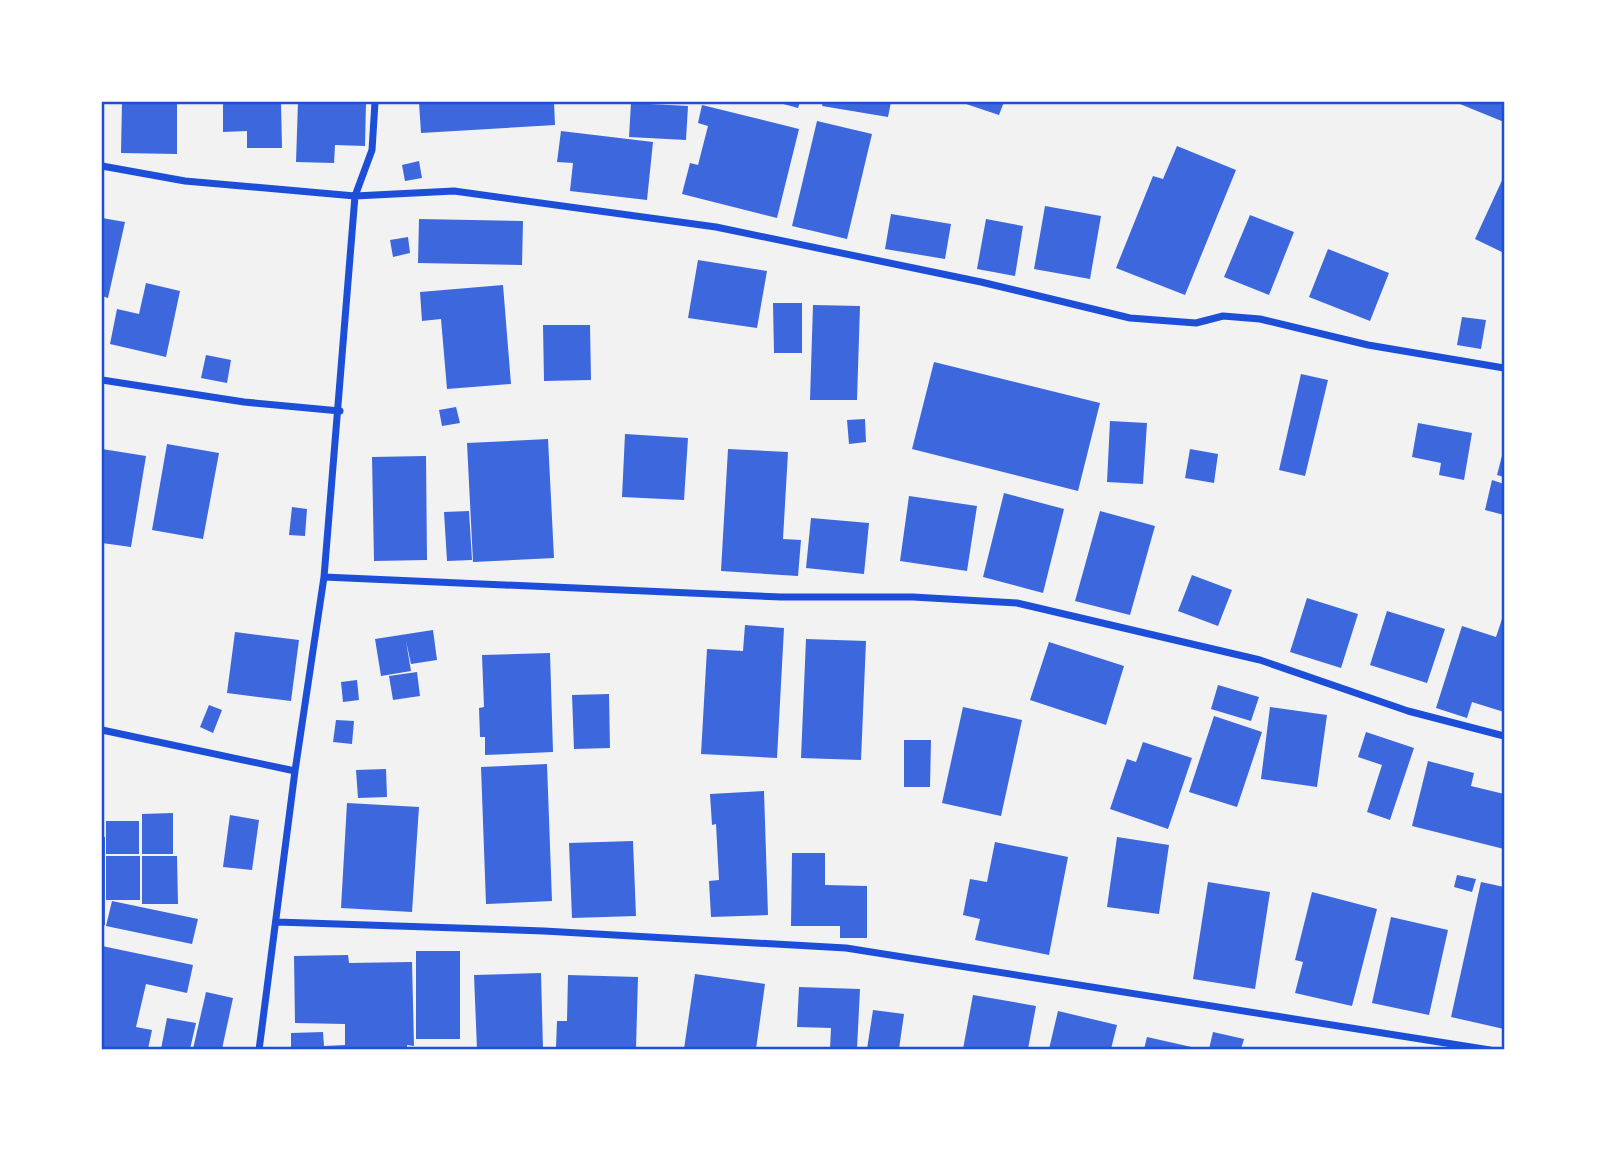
<svg xmlns="http://www.w3.org/2000/svg" width="1606" height="1151" viewBox="0 0 1606 1151" font-family="'Nunito Sans',sans-serif">
	<style>
		.building { fill: #3d67dc }
		.lines { fill: none; stroke-linecap: round; stroke-linejoin: round }
		.minor { stroke: #1d4ed8; stroke-width: 7 }
		.neatline { fill: none; stroke: #1d4ed8; stroke-width: 2.5 }
	</style>
	<rect width="100%" height="100%" fill="#f2f2f2"/>
	<path class="building" d="M122,102H177V154L121,153Z
		M223,102H281L282,148H247V131L223,132Z
		M298,102H366L365,146L335,145L334,163L296,162Z
		M419,102H554L555,125L421,133Z
		M776,102H800L798,108Z
		M823,102H891L888,117L822,106Z
		M960,102H1004L999,115Z
		M1455,102H1504V122Z
		M631,103L688,106L686,140L629,137Z
		M702,105L799,129L777,218L682,194L690,163L698,165L708,126L698,123Z
		M817,121L872,134L847,239L792,226Z
		M561,131L653,142L647,200L570,191L573,163L557,162Z
		M1177,146L1236,170L1185,295L1116,268L1153,176L1163,179Z
		M419,161L422,178L405,181L402,165Z
		M1504,176V253L1475,239Z
		M1045,206L1101,216L1090,279L1034,269Z
		M891,214L951,224L945,259L885,249Z
		M1250,215L1294,232L1269,295L1224,277Z
		M102,218L125,222L108,298L102,296Z
		M419,219L523,221L522,265L418,263Z
		M986,219L1023,226L1015,276L977,269Z
		M408,237L410,253L393,257L390,240Z
		M1328,249L1389,273L1370,321L1309,297Z
		M698,260L767,271L757,328L688,318Z
		M146,283L180,291L166,357L110,344L117,309L139,314Z
		M503,285L511,384L447,389L441,319L422,321L420,292Z
		M773,303H802V353H774Z
		M813,305L860,306L857,400H810Z
		M1462,317L1486,320L1481,349L1457,345Z
		M543,325H590L591,380L544,381Z
		M206,355L231,360L227,383L201,378Z
		M934,362L1100,403L1078,491L912,449Z
		M1301,374L1328,380L1305,476L1279,470Z
		M456,407L460,423L442,426L439,410Z
		M865,419L866,442L849,444L847,420Z
		M1110,421L1147,423L1143,484L1107,482Z
		M1418,423L1472,433L1464,480L1439,475L1441,463L1412,457Z
		M625,434L688,438L684,500L622,497Z
		M548,439L554,558L473,562L467,443Z
		M167,444L219,453L203,539L152,530Z
		M1504,448V477L1497,475Z
		M102,449L146,456L131,547L102,543Z
		M728,449L788,452L783,539L801,540L798,576L721,571Z
		M1190,449L1218,454L1214,483L1185,478Z
		M426,456L427,560L374,561L372,457Z
		M1492,480L1504,484V515L1485,510Z
		M1004,493L1064,509L1043,593L983,577Z
		M909,496L977,506L967,571L900,561Z
		M292,507L307,509L305,536L289,535Z
		M469,511L472,560L447,561L444,512Z
		M1100,511L1155,526L1130,615L1075,601Z
		M811,518L869,523L864,574L806,568Z
		M1192,575L1232,590L1218,626L1178,611Z
		M1307,598L1358,614L1341,668L1290,652Z
		M1387,611L1445,629L1427,683L1370,665Z
		M1504,613V712L1472,702L1467,718L1436,708L1462,626L1496,637Z
		M745,625L784,628L777,758L701,754L707,649L743,651Z
		M433,630L437,660L411,664L406,641L411,671L381,676L375,639Z
		M235,632L299,640L291,701L227,693Z
		M806,639L866,641L861,760L801,758Z
		M1049,642L1124,666L1106,725L1030,700Z
		M550,653L553,752L485,755V737H480L479,708L484,707L482,655Z
		M417,672L420,696L393,700L389,676Z
		M357,680L359,700L343,702L341,682Z
		M1218,685L1259,697L1251,721L1211,709Z
		M609,694L610,748L574,749L572,695Z
		M209,705L222,710L213,733L200,727Z
		M963,707L1022,720L1001,816L942,803Z
		M1270,707L1327,715L1317,787L1261,779Z
		M1214,716L1262,732L1237,807L1189,792Z
		M336,720L354,721L352,744L333,742Z
		M1366,732L1414,748L1390,820L1367,812L1382,765L1358,757Z
		M904,740H931L930,787H904Z
		M1143,742L1192,758L1168,829L1110,809L1127,759L1136,762Z
		M1428,761L1474,773L1471,786L1504,794V849L1412,826Z
		M547,764L552,901L486,904L481,767Z
		M386,769L387,797L358,798L356,770Z
		M764,791L768,915L711,917L709,881L719,880L716,824L712,825L710,794Z
		M347,803L419,807L412,912L341,908Z
		M173,813V854H142V814Z
		M230,815L259,820L252,870L223,867Z
		M106,821H139V854H106Z
		M102,837H105V925L102,926Z
		M1117,837L1169,845L1159,914L1107,907Z
		M633,841L636,916L572,918L569,843Z
		M995,842L1068,857L1049,955L975,940L980,919L963,915L970,879L987,882Z
		M792,853H825V885L867,886V938H840V926H791Z
		M106,856H140V900H106Z
		M142,856H177L178,904H142Z
		M1457,875L1476,879L1472,892L1454,887Z
		M1208,882L1270,892L1255,989L1193,979Z
		M1481,882L1504,887V1029L1451,1017Z
		M1312,892L1377,909L1352,1006L1295,993L1303,962L1295,960Z
		M112,901L198,919L192,944L106,926Z
		M1391,917L1448,930L1429,1015L1372,1003Z
		M102,946L193,965L187,993L146,984L136,1027L152,1030L148,1049H102Z
		M416,951H460V1039H416Z
		M348,955L349,963L412,962L414,1046L407,1045V1049H291V1033L323,1032L324,1046L345,1045V1024L295,1023L294,956Z
		M541,973L543,1049H477L474,975Z
		M695,974L765,984L756,1049H684Z
		M568,975L638,977L636,1049L556,1047L557,1021H567Z
		M799,987L860,989L857,1049H830L831,1028L797,1027Z
		M206,992L233,998L222,1049H193Z
		M973,995L1036,1006L1028,1049H963Z
		M873,1010L904,1014L899,1049H867Z
		M1058,1011L1117,1025L1111,1049H1049Z
		M167,1018L196,1023L190,1049H161Z
		M1213,1032L1244,1039L1241,1049H1209Z
		M1147,1037L1196,1048V1049H1144Z"/>
	<g class="lines">
		<path class="minor" d="M102,166L185,181L355,196L454,191L716,227L981,282L1130,318L1196,323L1223,316L1260,319L1368,345L1504,368
			M102,380L244,402L340,411
			M324,577L781,597H913L1017,603L1260,660L1408,711L1504,736
			M102,730L295,771
			M277,922L544,931L846,948L1490,1050
			M259,1050L295,771L324,577L355,196L372,150L375,102"/>
	</g>
	<rect width="1606" height="1151" fill="none" stroke="#ffffff" stroke-width="206"/>
	<rect x="103" y="103" width="1400" height="945" class="neatline"/>
</svg>
